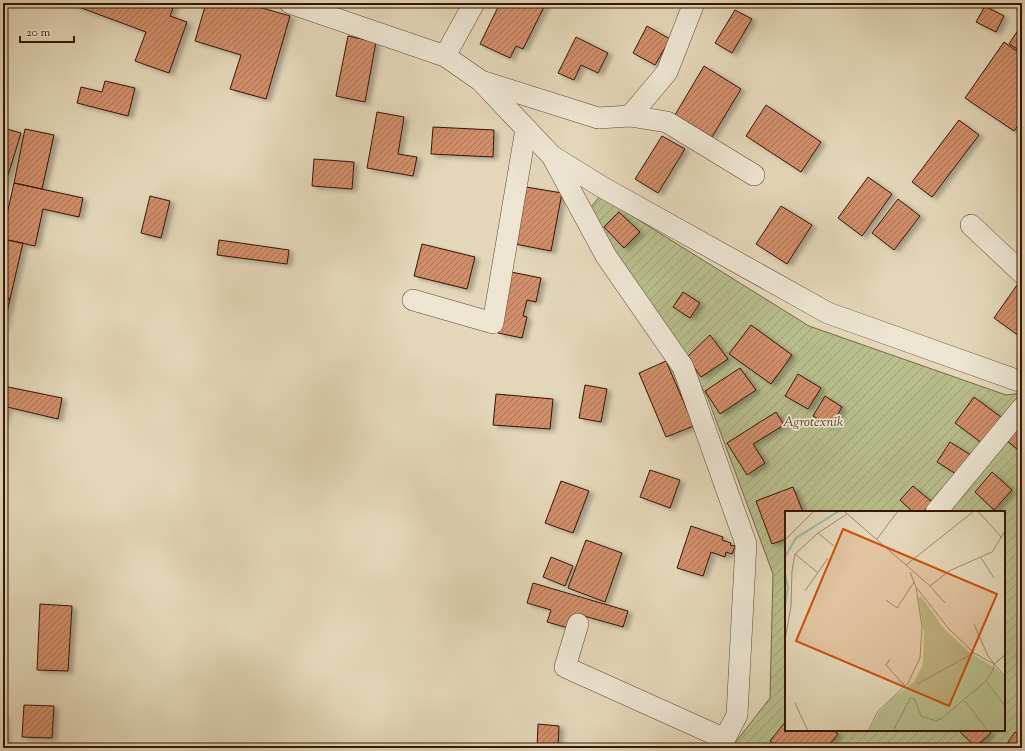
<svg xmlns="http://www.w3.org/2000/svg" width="1025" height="751" viewBox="0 0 1025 751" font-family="'Sorts Mill Goudy',serif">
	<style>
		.garden { fill: url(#garden-furrows); stroke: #766948; fill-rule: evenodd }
		.building { fill: url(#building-hatch); stroke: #351505; filter: url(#shadow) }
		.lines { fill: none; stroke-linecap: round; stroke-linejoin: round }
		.minor-casing { stroke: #614632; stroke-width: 22 }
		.minor { stroke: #ede5d2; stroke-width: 21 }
		.labels { text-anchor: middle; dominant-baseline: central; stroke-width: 3.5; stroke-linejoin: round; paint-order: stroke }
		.park-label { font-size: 14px; font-style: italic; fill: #5c472e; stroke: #ede5d2 }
		.inset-river { fill: none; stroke: #97baaa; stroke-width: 2 }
		.inset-road { fill: none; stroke: #9e8971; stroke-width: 1 }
		.view { fill: #cd4f0b; fill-opacity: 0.15; stroke: #cd4f0b; stroke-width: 2 }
		.inset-edge { fill: none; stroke: #351505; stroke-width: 2 }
	</style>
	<defs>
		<pattern id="garden-furrows" width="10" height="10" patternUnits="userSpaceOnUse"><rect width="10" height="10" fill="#b8bd8c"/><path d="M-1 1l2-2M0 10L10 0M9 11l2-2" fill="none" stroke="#9fa277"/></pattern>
		<pattern id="building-hatch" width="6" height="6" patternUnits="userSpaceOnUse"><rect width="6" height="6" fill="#d18e6b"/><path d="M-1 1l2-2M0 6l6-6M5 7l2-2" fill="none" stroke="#aa7356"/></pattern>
		<filter id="shadow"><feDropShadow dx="4.5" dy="2.5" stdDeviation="2" flood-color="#0004"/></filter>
	</defs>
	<rect width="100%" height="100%" fill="#e4d7b9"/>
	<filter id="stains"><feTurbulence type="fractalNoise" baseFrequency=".005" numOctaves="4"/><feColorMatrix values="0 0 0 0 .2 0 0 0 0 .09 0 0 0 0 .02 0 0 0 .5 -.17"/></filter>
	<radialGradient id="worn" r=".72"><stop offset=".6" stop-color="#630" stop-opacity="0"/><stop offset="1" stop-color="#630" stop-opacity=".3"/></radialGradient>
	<path class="garden" d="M600,196L809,326L1006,395L1022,393V748H731L770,698L773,574L707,396L587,212ZM786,512H1004V730H786Z"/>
	<path class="building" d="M68,3H175L170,16L187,22L169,73L135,61L146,32Z
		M206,3H245L290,16L266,99L230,89L241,55L195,41Z
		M500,3H546L523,49L516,46L510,58L480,44Z
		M985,6L1004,16L996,32L976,22Z
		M735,10L752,19L732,53L715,43Z
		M1022,24V52L1009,44Z
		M647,26L670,39L655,65L633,53Z
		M348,36L376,42L365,102L336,96Z
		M576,37L608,53L598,73L581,65L574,80L558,73Z
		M1004,42L1022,55V92L1017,99L1022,103V120L1014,131L965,98Z
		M704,66L741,89L712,137L675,115Z
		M105,81L135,88L128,116L77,103L81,87L102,92Z
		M766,105L821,142L801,172L746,136Z
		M377,112L404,117L398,154L417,157L413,176L367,168Z
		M959,120L979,135L932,197L912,182Z
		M433,127L494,130L493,157L431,154Z
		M3,128L21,133L4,188H3Z
		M25,129L54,135L42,189L14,183Z
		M662,136L685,149L658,193L635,179Z
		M314,159L354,162L352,189L312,186Z
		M868,177L892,194L862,236L838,218Z
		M14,183L83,198L79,217L43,209L35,246L3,239V232Z
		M526,187L562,193L551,251L515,244Z
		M150,196L170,201L161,238L141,233Z
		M898,199L920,216L894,250L872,233Z
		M781,206L812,225L787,264L756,244Z
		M619,212L640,232L624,248L604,227Z
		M3,239L23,243L10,299L3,298Z
		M219,240L289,250L287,264L217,255Z
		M422,244L475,257L467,289L414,276Z
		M511,272L541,278L536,302L527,300L523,316L527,317L522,338L498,333Z
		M1017,285L1022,289V338L994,318Z
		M683,292L700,303L690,318L673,307Z
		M3,298L10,299L3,332Z
		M751,325L792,355L771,384L729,354Z
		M710,335L728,359L701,377L687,357Z
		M666,361L694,426L666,437L639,373Z
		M740,368L756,390L720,414L705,391Z
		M798,374L821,388L808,409L785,396Z
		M585,385L607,389L601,422L579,418Z
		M3,386L62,398L58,419L7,407L3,424Z
		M496,394L553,399L550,429L493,425Z
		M825,396L842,407L831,426L813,416Z
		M974,397L1005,420L986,446L955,423Z
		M776,412L784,425L753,444L765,463L747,475L727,443Z
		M1022,422V453L1007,441Z
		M950,442L974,457L961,477L937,462Z
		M650,470L680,480L670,508L640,497Z
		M992,472L1012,490L994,510L975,492Z
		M561,481L589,491L573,533L545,523Z
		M913,486L932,502L923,512H913L900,500Z
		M793,487L803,512H786V539L772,544L756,501Z
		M691,526L723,537L722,540L731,543L730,545L735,546L732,554L726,552L725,557L711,552L703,576L677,568Z
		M586,540L622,553L605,602L568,588Z
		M551,557L573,566L565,586L543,577Z
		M533,583L628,611L623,627L577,614L572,629L547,622L551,610L527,603Z
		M40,604L72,606L68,671L37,670Z
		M24,705L54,706L52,738L22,737Z
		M3,716H4L6,748H3Z
		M786,721V730H833L838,734L827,748H779L770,741Z
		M538,724L559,726L558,748H537Z
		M960,730H988L991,733L976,747L959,731Z
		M1015,732L1022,737V748H1004Z"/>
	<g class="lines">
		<defs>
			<path id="minor" d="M290,3L445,56L481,81L598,118L630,116L667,72L694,3
				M445,56L474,3
				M481,81L552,156L602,187L828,313L1022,382
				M630,116L667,122L754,175
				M552,156L606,256L683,367L746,544L737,715L720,748
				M971,225L1022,273
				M413,300L493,323L526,129
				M936,512L1022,408
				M578,624L565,667L725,739"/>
		</defs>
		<use href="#minor" class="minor-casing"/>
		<use href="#minor" class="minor"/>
	</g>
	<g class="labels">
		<g class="park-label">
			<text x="813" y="423">Agrotexnik</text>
		</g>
	</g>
	<g transform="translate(785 511)">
		<rect width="220" height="220" fill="#e4d7b9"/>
		<path d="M136,85L159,118L184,141L212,158L220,168V220H84L94,201L106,188L129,171L138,153L139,122L133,87Z" fill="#b8bd8c"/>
		<path class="inset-river" d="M0,46L11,27L54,0M0,63L3,76L0,94"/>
		<path class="inset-road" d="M59,0L145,75L164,60L207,41L220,20M193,0L217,27M33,22L49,35M92,28L113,0M0,29L29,0M10,43L32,61M196,47L209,67M121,54L189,0M125,61L131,76L163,117L189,142L209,153M145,75L160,92M20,80L43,47M101,89L112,97L129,71M189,113L203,145L220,166M0,129L6,95L7,60L10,43L33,22L62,3M105,148L101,154L120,175M201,170L220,195M132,173L189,142M180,190L203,220M10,192L23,220M83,220L93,200L123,172L135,147L137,116L131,76M108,220L126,186L130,189L136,205L151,210L157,207L201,170L208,159L209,153L220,144"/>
		<path class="view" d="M58,18L212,83L164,195L11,130Z"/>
		<rect width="220" height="220" class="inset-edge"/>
	</g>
	<rect width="1025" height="751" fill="none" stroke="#e4d7b9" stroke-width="16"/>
	<rect x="4" y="4" width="1017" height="743" fill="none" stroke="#351505" stroke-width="2"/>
	<rect x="8" y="8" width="1009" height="735" fill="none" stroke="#351505"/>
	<path d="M20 36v6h54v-6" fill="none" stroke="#351505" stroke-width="2"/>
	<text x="26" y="36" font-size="12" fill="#351505" stroke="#ede5d2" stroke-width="3" paint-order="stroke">20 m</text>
	<rect width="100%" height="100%" filter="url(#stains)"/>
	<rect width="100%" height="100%" fill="url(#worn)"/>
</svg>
